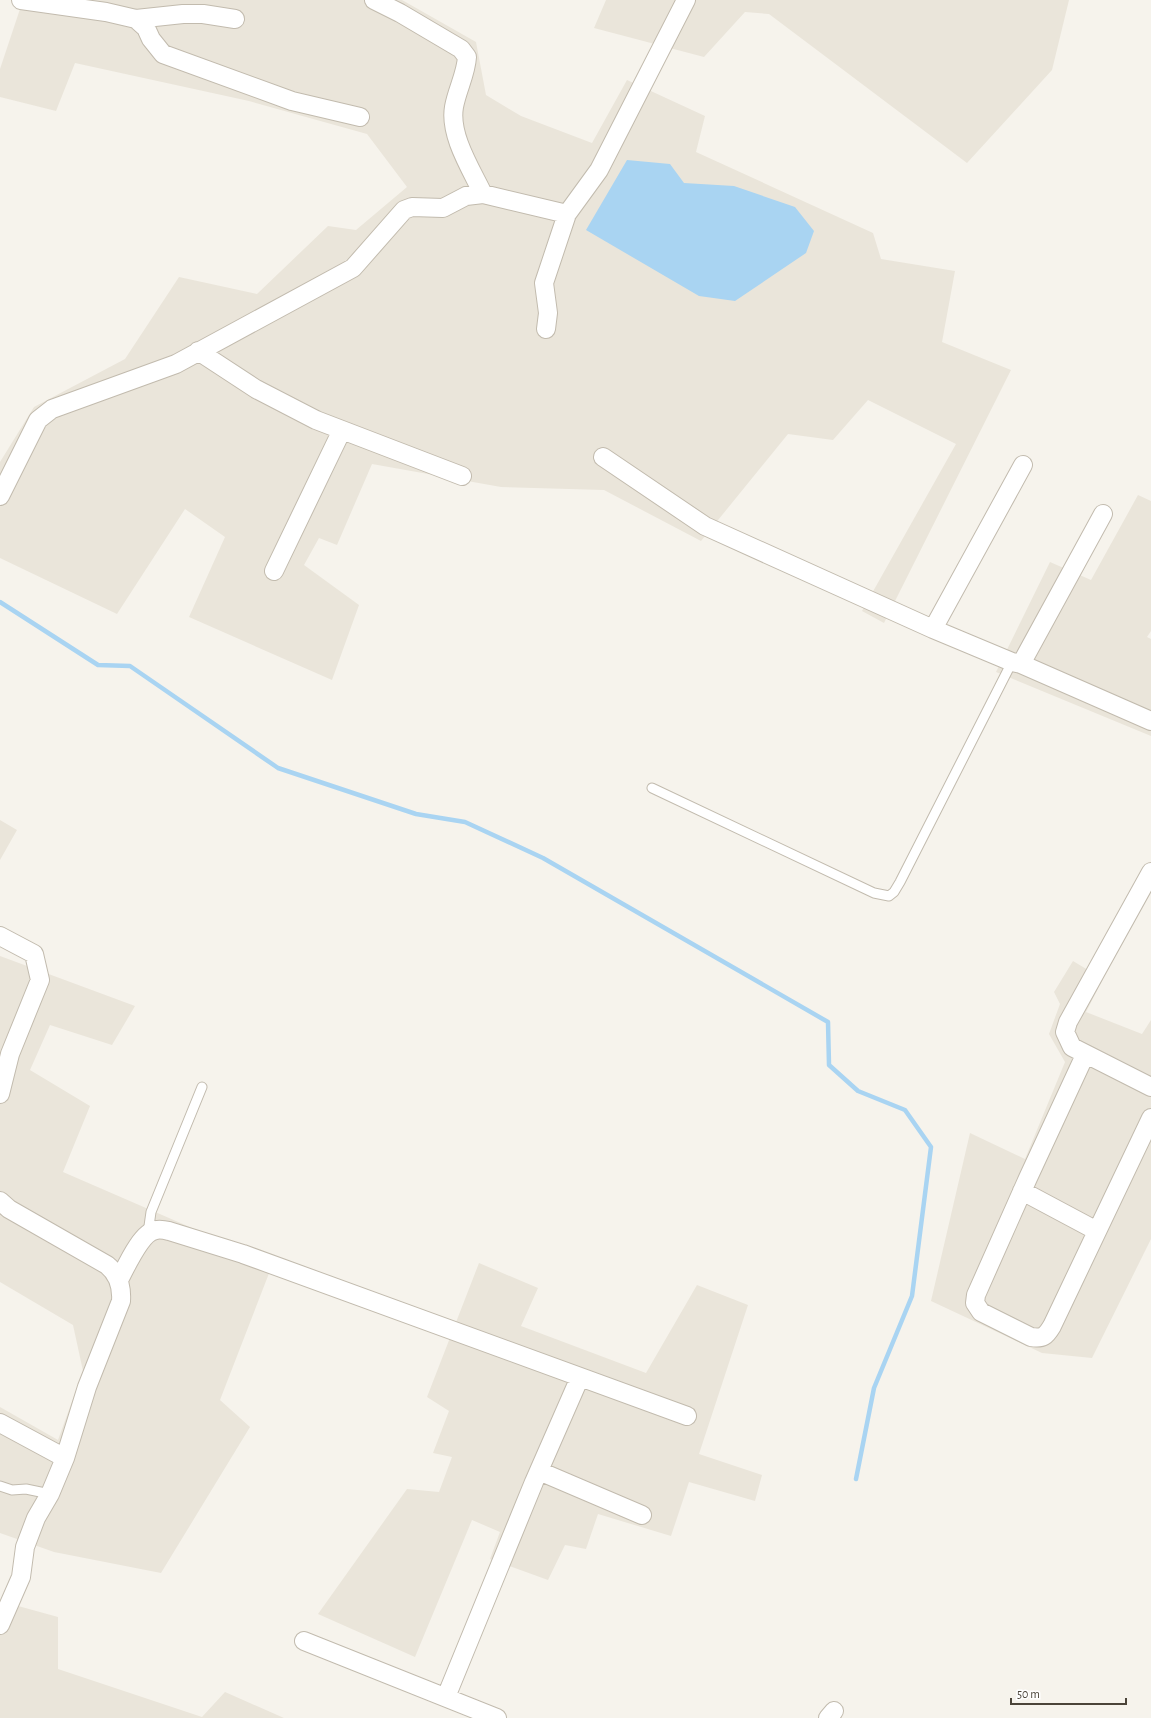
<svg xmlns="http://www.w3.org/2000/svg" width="1151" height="1718" viewBox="0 0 1151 1718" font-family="'Alegreya Sans',sans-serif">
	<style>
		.residential { fill: #eae5da }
		.water { fill: #a9d4f2 }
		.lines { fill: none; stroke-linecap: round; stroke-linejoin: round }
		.stream { stroke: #a9d4f2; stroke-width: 4.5 }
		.lane-casing { stroke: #c2bbae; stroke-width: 11 }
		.street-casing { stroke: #c2bbae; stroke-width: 20 }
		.lane { stroke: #fff; stroke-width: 9 }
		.street { stroke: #fff; stroke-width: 18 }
	</style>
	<rect width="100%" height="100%" fill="#f6f3ec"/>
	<path class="residential" d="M23,0H402L476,42L486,95L521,116L592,143L627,80L705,116L696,152L873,233L881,259L955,271L942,342L1011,370L884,623L862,611L956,444L868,400L833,440L788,434L701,541L604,490L501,487L372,464L337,545L319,538L304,565L359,605L332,680L189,617L225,537L185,509L117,614L0,558V462L34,407L125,359L179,277L257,294L328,226L356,230L407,187L367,134L249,101L75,63L56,111L0,97V69Z
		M606,0H1069L1052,70L967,163L769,14L745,12L704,57L594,28Z
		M1138,495L1151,501V631L1147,637L1151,639V736L996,672L1050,562L1091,580Z
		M0,820L17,830L0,860Z
		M0,956L135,1006L112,1045L50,1025L30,1070L90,1106L63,1172L273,1263L220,1400L250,1427L161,1573L54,1552L0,1533V1407L58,1440L83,1371L73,1325L0,1282Z
		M1073,961L1103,979L1086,1012L1142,1034L1151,1020V1239L1092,1358L1042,1353L931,1301L970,1133L1025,1159L1065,1062L1049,1034L1060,1004L1054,992Z
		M479,1263L538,1288L521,1326L646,1373L697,1285L748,1305L699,1454L762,1475L755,1501L689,1482L671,1536L598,1514L586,1549L565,1545L548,1580L490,1559L500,1532L472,1520L415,1657L318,1614L407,1489L439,1492L452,1457L433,1453L449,1411L427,1397Z
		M0,1601L58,1617V1669L202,1717L225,1692L284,1718H0Z"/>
	<path class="water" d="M627,160L670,164L684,183L734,186L795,207L814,231L806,253L735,301L699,296L586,230Z"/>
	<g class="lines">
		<path class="stream" d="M0,602L98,665L130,666L278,768L416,814L465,822L543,858L828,1022L829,1065L858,1091L905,1110L931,1147L912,1296L874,1388L856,1479"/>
		<defs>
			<path id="lane" d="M652,788L874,893L889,896L894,892L900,882L1012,662
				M148,1233L151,1212L202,1087
				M0,1486L12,1490L26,1489L50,1494"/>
			<path id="street" d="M21,0L106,12L136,19L146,28L151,39L163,54L292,101L360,117
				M374,0L400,13L461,49L467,57C466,74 457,90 454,107C449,135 471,169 483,194
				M136,19L183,14H203L235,19
				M546,329L548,313L544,283L567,214
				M198,351L256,389L316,420L462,476
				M603,457L705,526L933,629L1012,662L1021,664L1151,721
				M0,496L38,420L52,409L176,364L353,268L404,210L412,207L443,208L466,196L483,194L567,214L599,170L686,0
				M274,571L342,430
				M933,629L1023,465
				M1021,664L1103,514
				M1151,872L1068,1022L1065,1032L1072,1047L1151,1087
				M0,936L34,954L40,980L10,1054L0,1094
				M1085,1055L1028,1178L976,1295L975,1303L981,1312L1031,1337C1043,1339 1046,1336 1052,1326L1151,1118
				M1022,1191L1097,1231
				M0,1201L9,1209L107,1265C118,1274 122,1287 121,1301L87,1387L65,1458L50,1494L36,1518L25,1547L21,1577L0,1625
				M119,1280C126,1267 141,1232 156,1230C160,1229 165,1230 169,1231L243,1254L687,1416
				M0,1423L65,1458
				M539,1471L642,1515
				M304,1641L497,1718
				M446,1697L534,1482L580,1377
				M828,1718L834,1711"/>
		</defs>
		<use href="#lane" class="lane-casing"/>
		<use href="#street" class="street-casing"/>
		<use href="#lane" class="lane"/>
		<use href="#street" class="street"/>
	</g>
	<path d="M1011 1698v6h115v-6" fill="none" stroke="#4b4439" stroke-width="2"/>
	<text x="1017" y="1698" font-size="12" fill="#4b4439" stroke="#ffffff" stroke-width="3" paint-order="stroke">50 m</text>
</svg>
